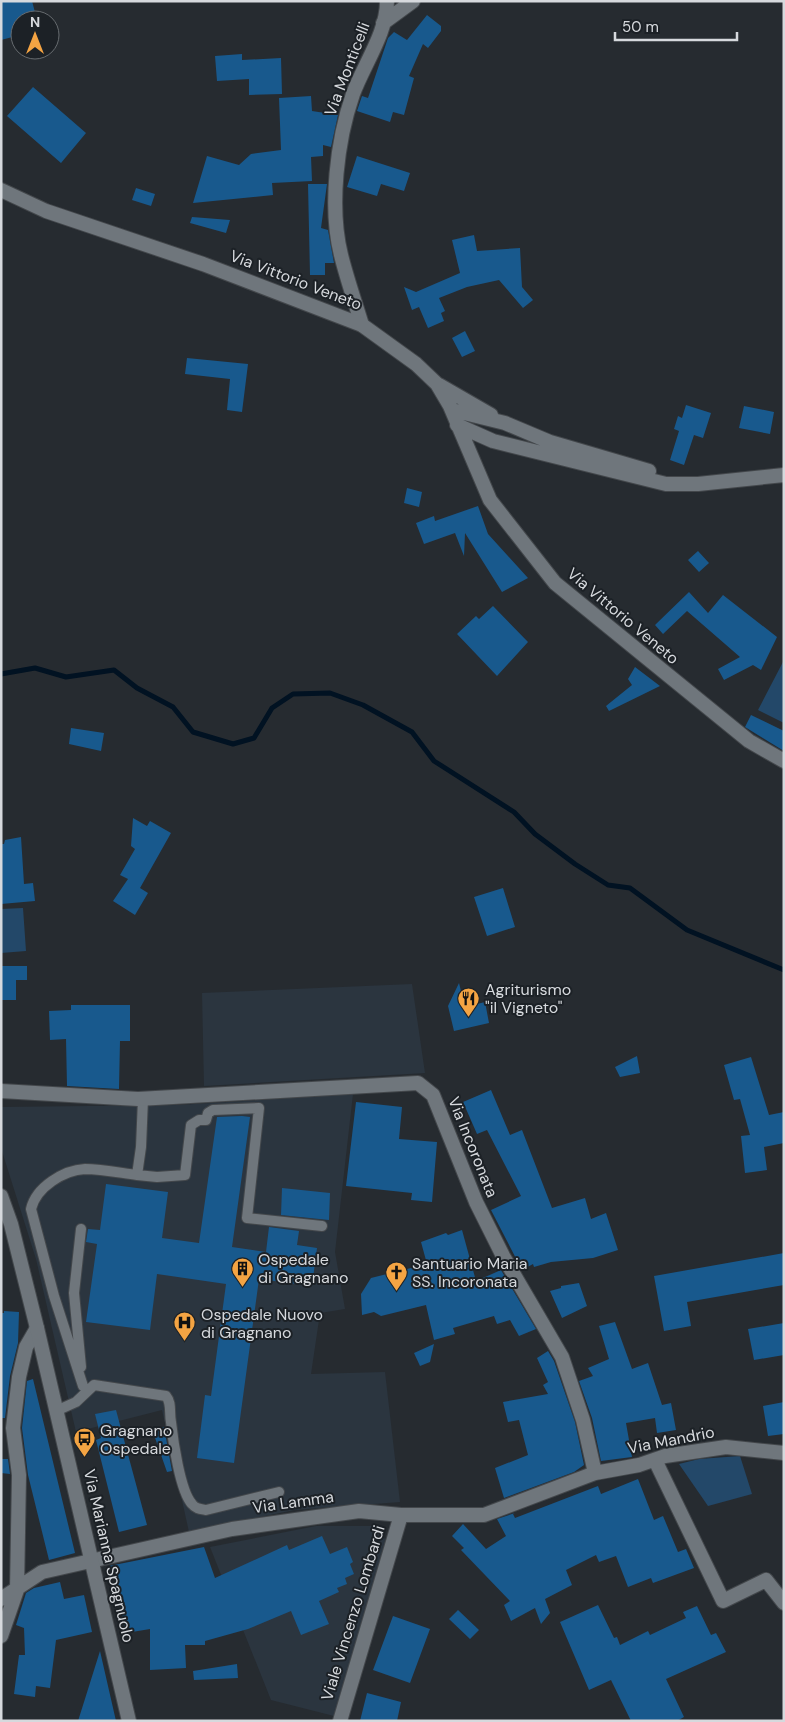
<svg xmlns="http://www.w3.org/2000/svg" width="785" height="1722" viewBox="0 0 785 1722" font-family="'DM Sans',sans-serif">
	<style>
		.built { fill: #2b353f }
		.green { fill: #234869 }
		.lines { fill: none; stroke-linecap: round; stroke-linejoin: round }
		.stream { stroke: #011222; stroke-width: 5 }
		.building { fill: #18598d }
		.service-casing { stroke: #43474b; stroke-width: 12 }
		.minor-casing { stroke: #43474b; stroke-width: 16 }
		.tertiary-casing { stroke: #43474b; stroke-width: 16 }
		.service { stroke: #6f767c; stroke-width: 10 }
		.minor { stroke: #6f767c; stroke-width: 14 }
		.tertiary { stroke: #6f767c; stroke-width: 14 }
		.labels { text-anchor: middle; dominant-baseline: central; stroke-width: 4; stroke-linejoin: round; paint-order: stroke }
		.street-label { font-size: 16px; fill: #d6d9dd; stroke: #1c2126 }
		.poi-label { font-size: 16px; fill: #d6d9dd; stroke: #1c2126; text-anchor: start }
	</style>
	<rect width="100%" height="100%" fill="#262b30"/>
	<path class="built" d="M412,984L425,1073L204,1086L202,993Z
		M353,1094L335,1252L345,1309L320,1313L311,1374L385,1372L400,1502L294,1510L189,1532L162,1410L76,1432L36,1259L1,1148V1107L179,1105Z
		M316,1526H375L380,1528L386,1542L338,1717L271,1700L210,1547Z"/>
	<path class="green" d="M784,660V723L758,710Z
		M23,908L26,951L1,953V909Z
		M740,1456L752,1494L708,1506L679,1464L699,1459Z"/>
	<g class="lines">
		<path class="stream" d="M1,674L35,668L66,677L114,670L137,688L173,707L193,732L233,744L254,738L272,708L293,694L330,693L363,705L412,732L434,761L514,812L535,834L575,864L608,885L630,888L687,930L784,970"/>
	</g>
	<path class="building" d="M1,1H32L37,20H20V35L1,40Z
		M427,15L441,26V31L428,48L423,44L409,76L414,78L404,115L393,112L390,122L357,111L362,96L368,98L388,38L394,32L407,40Z
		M242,54V60L281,58L282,94L249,95V79L217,81L215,56Z
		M33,87L86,133L61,163L7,116Z
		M311,96L312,111L338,115L331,147L323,145V156L311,157L312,181L272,183L273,195L193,203L207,156L239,165L251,154L281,150L279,98Z
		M357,156L410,173L404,191L381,184L377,196L347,187Z
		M308,184H327L321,228L328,230L334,263H325V275H310Z
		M136,188L155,194L151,206L132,200Z
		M192,217L230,220L226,233L190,223Z
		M474,235L477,251L520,248L522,287L533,300L523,308L499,280L467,287L439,298L445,311L441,313L444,321L428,328L419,307L412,310L404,287L416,292L460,273L452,240Z
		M465,331L475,351L462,357L452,338Z
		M187,358L248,364L242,412L227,410L230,379L185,374Z
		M686,405L711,413L703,438L694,435L684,465L670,460L679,431L674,429L678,416L682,418Z
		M744,406L774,412L770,434L739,428Z
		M407,488L422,492L419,507L404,503Z
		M478,506L488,534L528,578L502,592L465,533L464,556L455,533L424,544L416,523L434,516L435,521Z
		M698,551L709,563L699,572L688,560Z
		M689,592L708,613L723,595L777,637L761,670L753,665L724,680L718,669L740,657L687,611L663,634L655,625Z
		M493,606L528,642L497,676L457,634L476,616L479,619Z
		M635,667L660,686L609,711L606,706L632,685L628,679Z
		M751,715L784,731V751L745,727Z
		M71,728L104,733L101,751L69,744Z
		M133,818L147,826L150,821L171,833L140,888L148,893L135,915L113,901L128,879L120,875L135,849L131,846Z
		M21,837L24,884L33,883L35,901L1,904V844H4L5,840Z
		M503,888L515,927L487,936L474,897Z
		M1,966H27V980H16V1000H1Z
		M459,983L465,1007L485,1002L489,1023L454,1031L448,1006Z
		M71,1005H130V1041H120L119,1089L67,1086L66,1039L50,1040L49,1011L71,1010Z
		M637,1056L640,1073L620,1077L615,1067Z
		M751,1057L769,1115L784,1112V1143L764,1147L767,1170L745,1173L741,1136L750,1135L740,1099L734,1100L724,1065Z
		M491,1090L510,1135L522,1130L552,1208L585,1198L591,1219L606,1213L618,1250L593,1258L551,1262L534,1267L533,1264L522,1270L491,1210L521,1196L487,1130L477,1134L463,1102Z
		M356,1102L402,1107L399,1139L437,1142L432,1202L411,1200L412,1193L346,1186Z
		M242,1116L250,1117L232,1247L266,1252L269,1227L299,1231L297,1245L317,1248L312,1286L259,1279L234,1463L197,1458L205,1395L211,1396L226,1284L157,1274L150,1330L86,1322L97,1244L86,1242L88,1229L100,1230L106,1184L168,1192L162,1238L199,1243L217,1117Z
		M282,1188L330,1193L329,1220L281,1215Z
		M462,1230L476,1281L501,1270L536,1329L519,1336L510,1320L497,1324L494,1316L453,1328L455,1334L434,1340L426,1305L381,1316L374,1312L362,1315L361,1294L371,1278L427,1264L421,1242L446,1233L448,1235Z
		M784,1253V1285L687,1302L691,1326L664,1331L654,1276Z
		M579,1283L587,1306L562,1318L550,1291L561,1288V1286Z
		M4,1311L19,1312L18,1343L10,1376L5,1418H1V1313H4Z
		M615,1322L632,1369L648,1363L662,1405L671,1403L676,1430L657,1433L655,1418L626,1423L632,1457L601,1461L592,1418L579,1381L593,1376L588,1368L609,1359L599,1326Z
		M784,1323V1355L754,1360L748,1329Z
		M434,1344L430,1362L420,1366L414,1353Z
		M548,1351L554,1361L575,1422L584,1465L574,1472L504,1498L495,1468L528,1455L519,1420L508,1422L503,1402L548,1394L543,1385L548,1382L537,1358Z
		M33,1379L75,1553L49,1560L28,1475L22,1428L27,1381Z
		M784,1402V1434L768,1436L763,1406Z
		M116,1410L147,1525L119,1532L96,1440L101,1438L95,1414Z
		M164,1427L172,1471L167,1472L153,1432Z
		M1,1459H8L10,1474L1,1473Z
		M638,1479L654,1520L663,1516L678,1552L686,1549L694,1568L653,1583L651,1578L628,1587L616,1556L599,1562L596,1555L566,1570L572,1585L545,1599L550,1613L541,1624L535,1608L511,1621L504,1605L510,1601L461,1550L464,1548L452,1536L463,1524L486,1549L506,1536L497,1519L515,1513L513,1514L515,1518L598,1486L601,1494Z
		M322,1536L330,1554L347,1547L353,1562L350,1564L354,1574L345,1578L347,1584L337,1588L339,1592L319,1601L329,1624L301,1635L291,1611L248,1629L205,1641V1645H185L186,1668L150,1670V1629L126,1633L115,1584L117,1583L109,1566L204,1547L215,1578L287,1545L289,1550Z
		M60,1582L64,1599L84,1595L92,1632L56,1640L50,1688L36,1686L35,1697L14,1694L19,1655H25L24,1628L16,1625L26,1593L34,1588Z
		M598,1605L614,1638L617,1637L620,1645L648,1631L650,1635L686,1618L683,1612L697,1606L711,1635L716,1633L726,1652L666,1679L684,1717L677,1721H631L611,1680L589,1690L560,1622Z
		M458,1610L479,1630L470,1639L449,1619Z
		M393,1616L430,1629L410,1683L373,1670Z
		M100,1651L116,1721H78L84,1702Z
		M237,1664L238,1678L194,1680L193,1671Z
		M367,1693L401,1702L397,1721H360Z"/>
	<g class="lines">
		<defs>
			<path id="service" d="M137,1175L157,1177L185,1175L191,1125L199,1120H206L208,1113L213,1110L259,1108L247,1218L322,1226
				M81,1367L74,1293L81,1229
				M83,1386L54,1296L31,1209C36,1187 64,1170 85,1169C102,1169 121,1173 137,1175L141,1147L143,1099
				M56,1411L76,1402L94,1385L166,1396C172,1403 169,1413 171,1422C173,1440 180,1491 192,1504C196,1509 200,1509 206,1510L279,1492"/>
			<path id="minor" d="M383,23L413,1
				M362,325C355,302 347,279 341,255C329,207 337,140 353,94C364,64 387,33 387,1
				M1,1091L138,1099L418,1083L433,1095L476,1202L503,1256L562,1357L583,1420L595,1473
				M655,1460L723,1601L766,1580L784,1603
				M1,1599L42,1572L232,1529L359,1511L401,1515H484L595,1473L639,1465L665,1456L726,1447L784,1453
				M1,1636L17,1590L19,1475L13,1428L19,1377L26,1347L37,1328
				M340,1721L401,1515"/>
			<path id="tertiary" d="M1,190L46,211L203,264L362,325L416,364L437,384L450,406L490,500L555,583L749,741L784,761
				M439,385L491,415
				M452,410L505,423L550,442L649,471
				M457,425L493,441L666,484H698L784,475
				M1,1196L11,1224L37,1328L129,1721"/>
		</defs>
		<use href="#service" class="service-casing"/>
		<use href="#minor" class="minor-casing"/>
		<use href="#tertiary" class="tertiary-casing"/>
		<use href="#service" class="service"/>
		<use href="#minor" class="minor"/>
		<use href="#tertiary" class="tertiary"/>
	</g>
	<defs>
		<symbol id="restaurant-pin" viewBox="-11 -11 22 30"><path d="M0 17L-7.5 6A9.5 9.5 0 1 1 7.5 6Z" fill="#f4a443" stroke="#1c2126"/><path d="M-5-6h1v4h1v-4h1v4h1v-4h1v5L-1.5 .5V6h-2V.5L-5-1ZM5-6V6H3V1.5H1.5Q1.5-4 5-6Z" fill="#111"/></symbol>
		<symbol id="building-pin" viewBox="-11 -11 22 30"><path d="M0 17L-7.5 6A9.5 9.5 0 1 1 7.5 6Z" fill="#f4a443" stroke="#1c2126"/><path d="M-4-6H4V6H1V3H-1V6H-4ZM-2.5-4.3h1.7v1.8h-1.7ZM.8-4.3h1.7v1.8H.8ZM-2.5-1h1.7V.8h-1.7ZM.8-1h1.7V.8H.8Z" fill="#111"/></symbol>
		<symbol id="church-pin" viewBox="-11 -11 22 30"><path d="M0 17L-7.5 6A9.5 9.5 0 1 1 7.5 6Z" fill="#f4a443" stroke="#1c2126"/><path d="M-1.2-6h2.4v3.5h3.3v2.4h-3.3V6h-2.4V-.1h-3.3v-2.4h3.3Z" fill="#111"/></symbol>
		<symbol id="hospital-pin" viewBox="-11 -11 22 30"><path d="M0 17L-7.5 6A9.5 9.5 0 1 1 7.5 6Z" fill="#f4a443" stroke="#1c2126"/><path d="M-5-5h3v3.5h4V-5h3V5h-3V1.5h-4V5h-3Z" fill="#111"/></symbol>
		<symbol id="bus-pin" viewBox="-11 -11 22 30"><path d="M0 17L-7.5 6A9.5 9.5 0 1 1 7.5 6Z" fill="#f4a443" stroke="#1c2126"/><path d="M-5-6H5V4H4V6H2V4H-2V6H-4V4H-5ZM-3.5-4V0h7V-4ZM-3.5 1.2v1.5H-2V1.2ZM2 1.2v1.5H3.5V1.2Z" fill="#111"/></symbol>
	</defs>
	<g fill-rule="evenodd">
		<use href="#restaurant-pin" x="456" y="986" width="25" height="34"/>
		<use href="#building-pin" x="230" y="1256" width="25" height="34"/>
		<use href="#church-pin" x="384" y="1260" width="25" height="34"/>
		<use href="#hospital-pin" x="172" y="1310" width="25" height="34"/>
		<use href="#bus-pin" x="72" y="1426" width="25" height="34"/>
	</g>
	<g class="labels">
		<g class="street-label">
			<text transform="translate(347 69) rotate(-69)">Via Monticelli</text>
			<text transform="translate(296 280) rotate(21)">Via Vittorio Veneto</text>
			<text transform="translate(623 616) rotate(40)">Via Vittorio Veneto</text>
			<text transform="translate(473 1147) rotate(68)">Via Incoronata</text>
			<text transform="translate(671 1440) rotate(-11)">Via Mandrio</text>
			<text transform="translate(293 1502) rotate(-8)">Via Lamma</text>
			<text transform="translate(109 1556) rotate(77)">Via Marianna Spagnuolo</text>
			<text transform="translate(353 1613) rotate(-73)">Viale Vincenzo Lombardi</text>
		</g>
		<g class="poi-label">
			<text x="485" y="989">Agriturismo<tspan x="485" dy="18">"il Vigneto"</tspan></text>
			<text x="258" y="1259">Ospedale<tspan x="258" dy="18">di Gragnano</tspan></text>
			<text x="412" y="1263">Santuario Maria<tspan x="412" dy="18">SS. Incoronata</tspan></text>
			<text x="201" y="1314">Ospedale Nuovo<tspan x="201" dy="18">di Gragnano</tspan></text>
			<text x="100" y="1430">Gragnano<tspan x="100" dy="18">Ospedale</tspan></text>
		</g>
	</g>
	<rect width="785" height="1722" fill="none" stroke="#d6d9dd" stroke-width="5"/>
	<g transform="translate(35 35)"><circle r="24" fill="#1c2126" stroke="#666b6f"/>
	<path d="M0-4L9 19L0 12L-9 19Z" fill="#f4a443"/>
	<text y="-8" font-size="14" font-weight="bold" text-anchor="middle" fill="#d6d9dd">N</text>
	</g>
	<path d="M615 32v8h122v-8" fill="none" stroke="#d6d9dd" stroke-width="2.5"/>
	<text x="622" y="32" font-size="15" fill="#d6d9dd" stroke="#1c2126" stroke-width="4" paint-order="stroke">50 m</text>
</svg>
